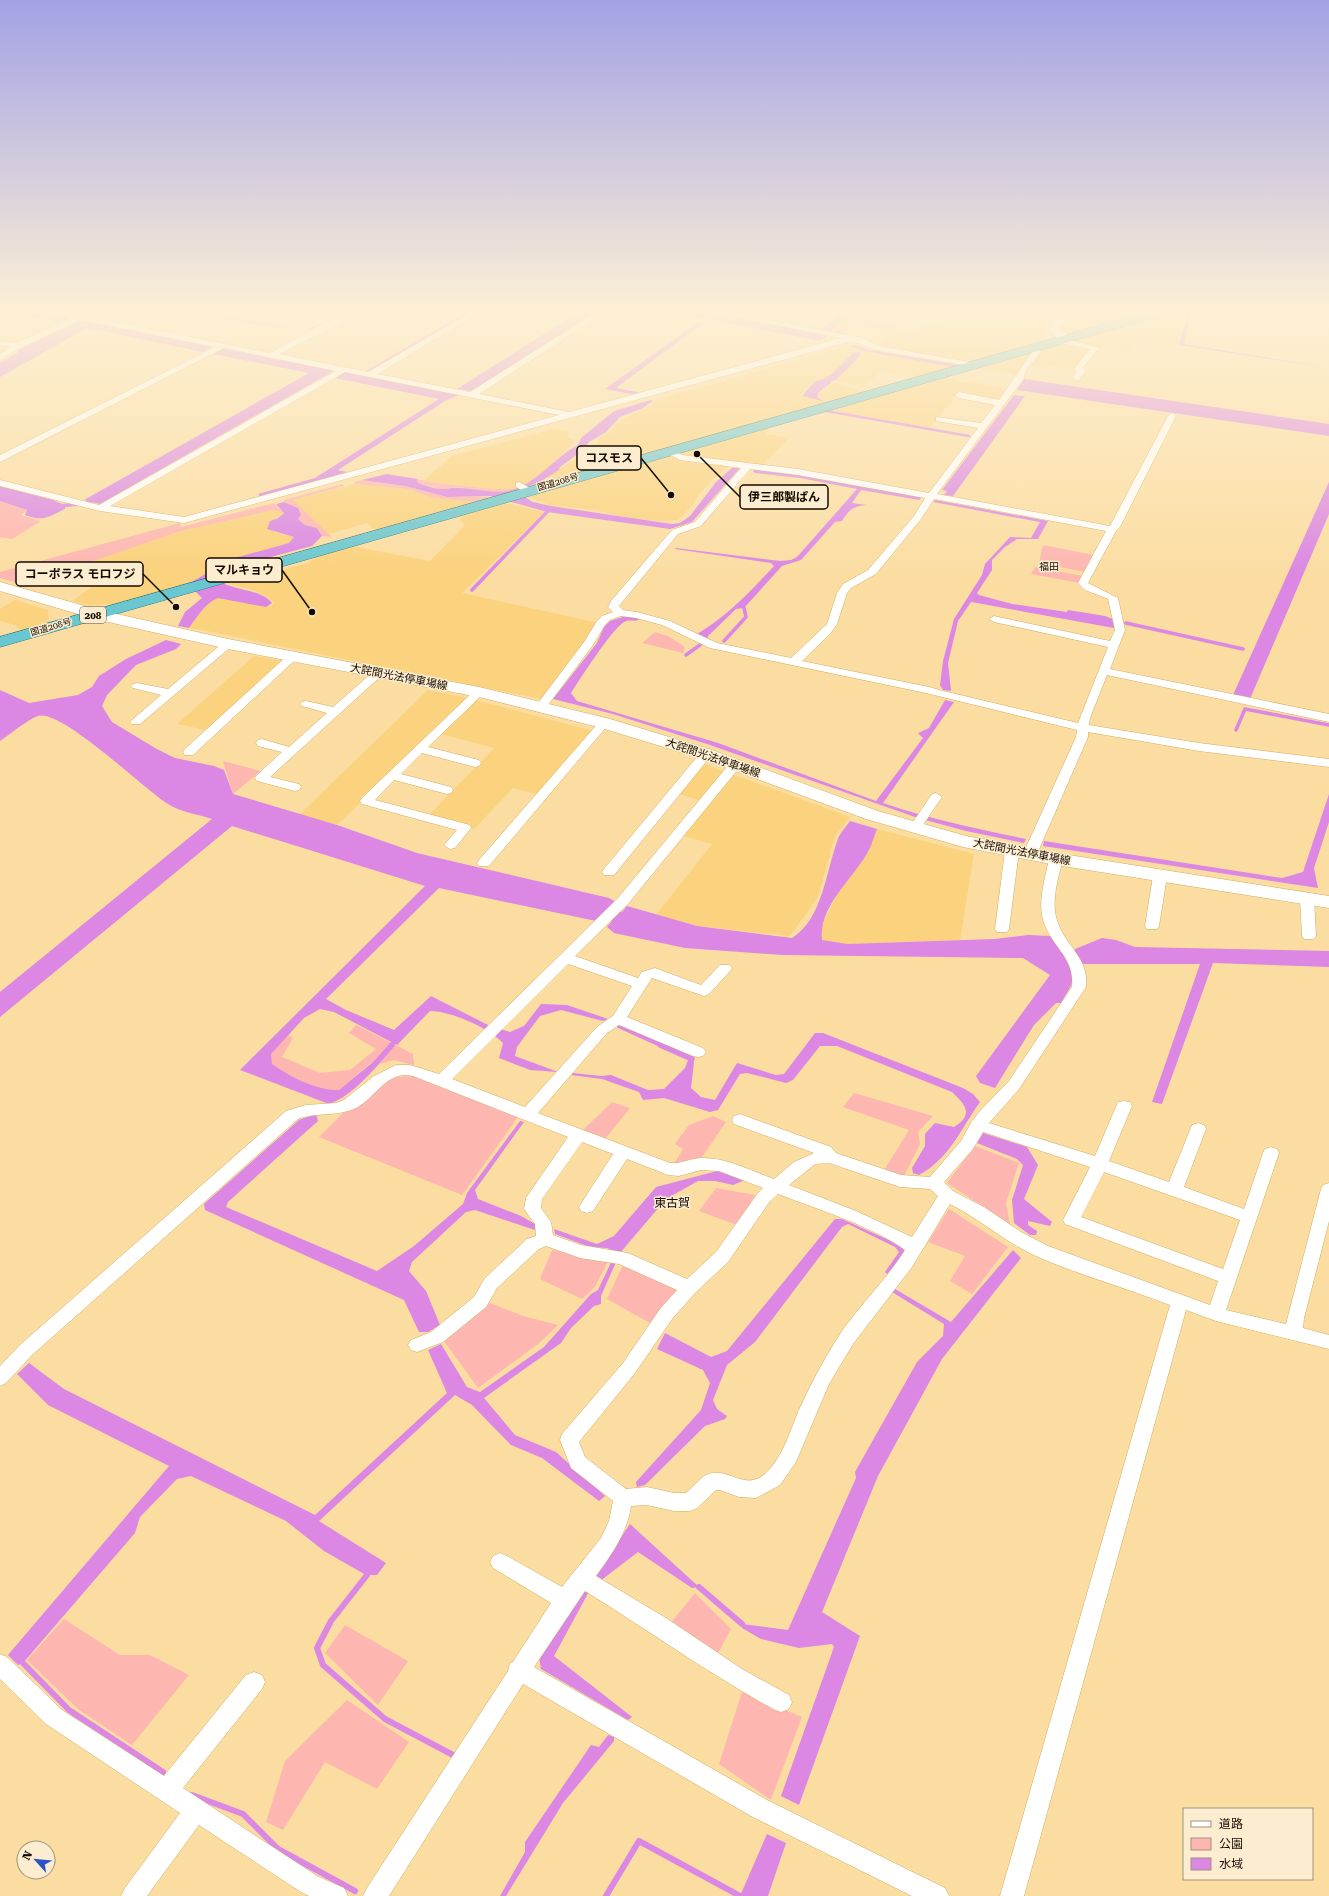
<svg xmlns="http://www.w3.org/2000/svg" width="1329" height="1896" viewBox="0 0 1329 1896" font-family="'Roboto Serif','Noto Sans JP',serif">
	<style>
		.built { fill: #fbd27d }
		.green { fill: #fdb6b0 }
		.water { fill: #db87e3 }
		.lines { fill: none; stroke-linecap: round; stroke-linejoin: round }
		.stream-far4 { stroke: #db87e3; stroke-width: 2.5 }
		.stream-far3 { stroke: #db87e3; stroke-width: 3.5 }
		.stream-far2 { stroke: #db87e3; stroke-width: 4.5 }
		.stream-far1 { stroke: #db87e3; stroke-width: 5.5 }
		.stream { stroke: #db87e3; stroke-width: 6 }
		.minor-casing { stroke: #d1ad61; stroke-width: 1 }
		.tertiary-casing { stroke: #d1ad61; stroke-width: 1 }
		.secondary-casing { stroke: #d1ad61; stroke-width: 1 }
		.trunk-casing { stroke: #327c7f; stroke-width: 1 }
		.minor { fill: #fff; fill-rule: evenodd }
		.tertiary { fill: #fff; fill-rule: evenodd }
		.secondary { fill: #fff; fill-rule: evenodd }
		.trunk { fill: #68c7d0; fill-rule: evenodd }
		.labels { text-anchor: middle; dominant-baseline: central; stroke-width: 3; stroke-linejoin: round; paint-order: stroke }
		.far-street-label { font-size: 9px; fill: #150b00; stroke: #fcedd0 }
		.far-neighbourhood-label { font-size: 10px; fill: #150b00; stroke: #fcedd0 }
		.shield { fill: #fcedd0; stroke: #5a4f3e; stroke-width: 1 }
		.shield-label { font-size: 10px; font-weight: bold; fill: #150b00 }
		.street-label { font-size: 11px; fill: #150b00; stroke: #fcedd0 }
		.neighbourhood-label { font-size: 12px; fill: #150b00; stroke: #fcedd0 }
		.leader { fill: none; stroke: #150b00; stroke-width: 1.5 }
		.callout-dot { fill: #150b00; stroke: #fcedd0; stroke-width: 1.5 }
		.callout { fill: #fcedd0; stroke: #150b00; stroke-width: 1.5 }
		.callout-label { font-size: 12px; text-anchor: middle; font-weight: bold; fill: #150b00 }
	</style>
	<rect width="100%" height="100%" fill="#fbdda2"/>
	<path class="built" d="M977,311H1055L1043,340L967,362L879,347L888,336Z
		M1069,311H1151L1077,333L1061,329Z
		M1174,311H1185L1177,346L1136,342L1128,352L1068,341Z
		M1062,343L1092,348L1074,370L1050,366L1048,368L1029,365L1042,349Z
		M851,345L864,351L955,367L915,378L881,372L863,387L820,377L815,380L800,396L814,399L819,397L820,394L834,383L867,392L550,482L547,477L585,453L586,450L599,442V438L607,433H610L614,427L625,418L650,406L659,399Z
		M1030,353H1034L1017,375L978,367Z
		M944,376L962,383L971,381L1007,389L998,401L957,394L930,428L825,410Z
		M769,428L765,434L789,438L761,466L683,456L679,453Z
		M553,429L569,431L568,438L575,440L549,468L528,483L515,489H491L437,483L424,480L452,456Z
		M671,455L728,466L711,481L697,497L693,505L678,520L663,521L630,518L593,510L550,505L528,497Z
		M354,484L407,489L433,498L479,502L376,531L367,523L329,534L293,500Z
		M506,503L544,512L462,593L599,623L584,647L541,699L187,627L211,595L271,607L274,603L270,598L256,591L228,583L260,577L307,563L315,558L348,565L313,557L351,546L430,561L465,525L458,516Z
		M273,510L284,513L270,521L274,532L295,537L289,543L231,559L188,584L113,604L89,605L72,601L113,572L79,566L181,531Z
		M15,600L48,610L49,623L22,631L15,625L0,621V609Z
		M254,656L290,662L215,732L177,724Z
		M428,690L468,698L593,731L540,795L513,788L474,829L428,816L494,748L434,732L337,825L299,815Z
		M704,764L850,817L835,836L818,897L790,936L697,926L656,915L712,844L683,836L709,803L678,794Z
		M877,829L974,854L960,940L847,944L822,940L821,928L840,889L869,851Z"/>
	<path class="green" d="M216,311H265L259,316L270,321L290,324L277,328L223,316Z
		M858,311H944L947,313L886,330L854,324L842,334L832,332Z
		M417,479L437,483L491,489H515L494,493L458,487L439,489L418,483Z
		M362,480L405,486L447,497H494L479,502L433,498L407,489L354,484L355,482Z
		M343,484L344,486L293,500L332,537L322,536L317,528L305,525L297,518L298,508L284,502V500Z
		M0,501L27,510L21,515L41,521L12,539L0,537Z
		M274,503L284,513L273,510L181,531L79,566L49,579L34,580L24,585L0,578V572L180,523L181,527Z
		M1043,545L1094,555L1085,572L1039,563Z
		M1035,567L1083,576L1080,583L1031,574Z
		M655,632L668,636L685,647L683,653L642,643Z
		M223,761L261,771L233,794Z
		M356,1025L413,1054L414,1065L394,1060L379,1064L372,1062L339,1090C316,1090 291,1077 272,1064L271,1054L288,1035L293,1038L282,1057L320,1073L350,1070L376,1049L349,1033Z
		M416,1076L518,1117L462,1195L319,1137L343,1113L357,1106L391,1077Z
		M854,1093L933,1116L918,1132L920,1144L904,1176L883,1172L909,1130L843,1107Z
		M612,1102L630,1108L606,1138L583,1130Z
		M713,1116L726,1122L702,1157L674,1164L683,1149L675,1144L689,1125Z
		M975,1146L1019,1163L1006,1203L1010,1224L947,1183Z
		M716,1188L755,1195L737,1225L699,1211Z
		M949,1209L1008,1247L972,1294L950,1281L965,1256L928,1242Z
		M552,1250L608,1261L595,1287L582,1299L540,1279Z
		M624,1263L677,1290L650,1323L607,1299Z
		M490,1303L523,1316L558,1325L538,1344L478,1388L444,1341Z
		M695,1593L731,1629L716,1657L670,1624Z
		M64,1619L120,1655H150L189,1675L132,1745L78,1709L27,1660Z
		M345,1625L408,1661L378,1705L325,1653Z
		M742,1692L802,1717L771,1800L719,1764Z
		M347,1700L409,1742L377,1789L325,1762L283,1830L266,1822L285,1761Z"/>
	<path class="water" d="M3,311H39L72,317L61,322Z
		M204,311H216L223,316L243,320L301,329L241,322L219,317Z
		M468,311H474L369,372L366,371Z
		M580,311H597L472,391L457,389Z
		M667,311H705L829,335L820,341Z
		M845,311H856L831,331L822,329Z
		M1189,311H1191L1184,344L1329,368L1179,345Z
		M82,320L214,346L203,352L87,328L0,377V363L17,353L18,350Z
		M698,322L703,323L616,388L642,393L636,395L605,389Z
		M856,345L869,350L959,365L953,367L863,351L851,346Z
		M224,348L335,370L100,504L84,500L309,373L213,354Z
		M859,352L861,355L836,380L830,382L831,383L819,392L817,397L823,401L802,396L815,381L824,379L834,372L853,353Z
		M345,372L459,395L445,401L338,470L348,472L260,497L258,494L315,478L439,399L335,378Z
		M1024,379L1329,424V436L1017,390Z
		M1014,395L1025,396L953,496L944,495L947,491L942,490Z
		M651,400L653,401L643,408L620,417L606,432L589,442L583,450L560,467L559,470L538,483L517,490V492L533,502L551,506L672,524L680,523L690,516L716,482L732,468H740L692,522L670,529L547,512L490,496L447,497L405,486L362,480L387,474L417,479L418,483C425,485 432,488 439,489C446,489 453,487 461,488C488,490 503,498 529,482C547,471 560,454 578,445L581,438L614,411Z
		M755,469L794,474L922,497L919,500L861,490L852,503L867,505C853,506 849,510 842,521L835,522L801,560L782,566L744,608L736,609L708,636L707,640L697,634C726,617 751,591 774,566L771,563L675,549L676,548L780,561L791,560L797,557L857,489L800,478L755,473L753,471Z
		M1329,482V514L1250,699L1233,695Z
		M0,486L53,500L65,505V509C48,517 44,522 25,515L27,510L0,501Z
		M935,500L1048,521L1038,539H1017L1005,547L992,560V570L977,593L979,595L1012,604L1067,612L1068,610L1105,616L1113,619L1114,628L971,602L958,621L948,663L951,691L943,690L940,685L943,661L954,619L982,575L985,564L1010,537L1031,538L1040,522L933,502Z
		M284,502L298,508L301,515L298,519L305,525L317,528L322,536L312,546L226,569L213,577C229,592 259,587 272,603L266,607L218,598C205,603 197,617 189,628L178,626L185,612L202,598L188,584L231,559L289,543L294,537L267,529L270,521L278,518L284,513L276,504Z
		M623,617H636L639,620C634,622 629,619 624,622C612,629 580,679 571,693L577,701L718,743L876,801L923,738L918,733L929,728L945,700L954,702L883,803C930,819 977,829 1026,839L1024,843L966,831L918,818L710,745L613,714L553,699L597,643L604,627L610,621Z
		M166,640L181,644L176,649L136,665L107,695L102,706L112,722L155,748L175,758L214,766L224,770L233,794L337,825L417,853L609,898L616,902L610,907L622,912L627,906L697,926L792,938C823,919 826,870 838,839C840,833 846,827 850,821L877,829C874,836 872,844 869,850C855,877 818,906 822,940L847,944L994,939L1028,935L1051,936L1061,952L1075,951V949L1102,938L1116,940L1135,947L1329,951V967L1213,963L1162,1104L1152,1102L1200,964H1082L1079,957L1066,959C1077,982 1073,982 1061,1003H1056L1034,1025L995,1088L980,1083L976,1076L1050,975L1023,958L782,955L685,948L614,933L607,927L612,921L600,917L596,921L439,888L326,999L346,1010L394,1030L431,996L488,1025L510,1032L524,1026L541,1004L567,1005L608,1019L603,1021L561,1010L540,1016L517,1047L515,1056L558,1072L530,1070L499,1058L503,1043C489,1028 451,1011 430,1011L397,1045L334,1012L320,1009L304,1018L271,1054L272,1064C291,1077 315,1090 339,1090L373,1062L379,1064C364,1080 350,1096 329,1104L240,1070L425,886L232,826L0,1017V992L212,819C198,814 180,812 168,804C146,791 62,709 38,716C30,718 9,735 0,741V690L29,703L78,695L92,687L99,676L126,659Z
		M1329,794V822L1314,868L1318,888L1043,846L1044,841L1282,878L1303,872Z
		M815,1033H823L963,1088L973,1094L980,1102C960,1130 950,1158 919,1175L913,1173L912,1168L925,1146V1134L935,1123L954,1127C974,1115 966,1105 952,1092L837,1046H820L793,1080L786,1083L747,1073L740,1074L718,1110L710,1112L664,1098L643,1100L639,1092L602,1079L571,1075L573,1073L601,1076L611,1075L648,1090L664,1089L685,1068L688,1060L692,1059L694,1062L691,1088L701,1097L715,1100L737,1063L776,1075L784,1074Z
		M316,1114L318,1121L228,1202L226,1207L377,1271L414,1246L463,1204L467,1193L520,1121L524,1122L475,1190L478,1199L521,1216L535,1224V1230L475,1210L466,1212L412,1262L409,1271L426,1291L440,1325L428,1332H419L404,1300L205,1210L204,1204L299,1120Z
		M983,1133L1027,1147L1038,1165L1024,1199L1052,1222L1050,1226L1028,1221V1225L1037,1231L1036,1235H1030L1014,1223L1012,1200L1023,1165L1017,1159L977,1143Z
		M717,1171L745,1180L733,1185L715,1181H698L666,1199L620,1253L601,1296V1304L594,1306L571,1328L561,1343L484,1398L515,1435L556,1452L605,1496L599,1501L542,1458L511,1445L472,1405L455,1395L319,1521L386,1563L377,1575H366L324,1551L286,1521L191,1476L177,1479L140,1517L135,1533L23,1663L18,1665L8,1655L169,1466L48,1405L17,1374L29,1363L64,1389L315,1515L447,1393L428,1350L441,1344L467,1387L480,1392L544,1347L591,1294L598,1290L616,1252L607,1248L590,1247L555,1234L554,1229L597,1244L614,1236L656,1187Z
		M835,1219H842L902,1246L906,1254L888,1275L885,1272L899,1252L895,1247L848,1224L842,1227L755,1342L727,1365L713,1400L717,1409L727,1416L725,1419L705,1426L645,1485L637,1487L636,1482L701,1410L710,1383L703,1370L657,1349L665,1333L711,1357L727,1351Z
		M1013,1250L1021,1258L942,1359L878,1476L822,1612L860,1636L799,1805L781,1796L834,1647L832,1644L799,1648L761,1639L742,1628V1624L788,1630L856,1478L855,1472L917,1362L943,1336L944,1324L892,1292L895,1289L951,1322Z
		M630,1524L699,1587L692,1588L638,1552L591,1588L554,1656L632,1717L628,1720L541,1669L539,1657Z
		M608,1735L614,1737V1741L563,1803L506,1896H500L525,1852V1842L591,1745L599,1747Z
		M767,1834L786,1843L768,1896H740Z"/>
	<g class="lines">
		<path class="stream-far4" d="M310,329L320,327
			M826,411L969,436
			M80,504L97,500"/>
		<path class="stream-far3" d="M59,506L88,503
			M472,590L547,512
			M1126,623L1243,649
			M724,641L746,617L744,608
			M686,655L700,645
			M1236,730L1245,709L1329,725"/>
		<path class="stream-far2" d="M619,1026L663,1046
			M391,1046L393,1043"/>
		<path class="stream-far1" d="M660,1045L692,1059
			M376,1063L392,1045"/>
		<path class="stream" d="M367,1575L331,1621L317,1648L323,1665L385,1719L453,1755
			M699,1587L742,1624
			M23,1663L69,1710L163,1772
			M192,1795L243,1814L278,1849L355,1891
			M606,1896L639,1841L740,1896"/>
		<defs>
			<path id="minor" d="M44,311H59L81,315L270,353L323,324L288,317L283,313L285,311H293V313L329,321L348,311H358L335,326L279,354L368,372L474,311H483L377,374L470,392L598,311H607L479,394L569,412L841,338L715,313L711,311H726L852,336L864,338L878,346L975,363L979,365L975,367L876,350L852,341L184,523L100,511L0,486V480L99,505L336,371L224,348L0,462V455L215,347L81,320L20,348L0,360V354L10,347L0,345V341L16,343L72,318ZM345,372L559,415L184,517L110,506Z
				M942,311H954L942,314Z
				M1259,311H1281L1329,317V321L1263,313Z
				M1065,336H1071L1072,338L1070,340L1099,348L1083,368L1086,371L1079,380H1076L1072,378L1077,372L1074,369L1090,349L1064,344L1061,340Z
				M1030,346H1036L1041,351L1025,372L1024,378L937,494L1110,526L1168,416L1172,413L1175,414L1176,416L1120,527L1116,531L1088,583L1118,598L1125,630L1110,669L1329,714V722L1107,675L1090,718L1089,725L1199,743L1329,759V767L1199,751L1088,732V737L1037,854L1030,858L1023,854L1076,737L1077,730L926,693L710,648L662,625L636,618L621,616L610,620L605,625L593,645L545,709H537L535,707L584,642L597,621L602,616L613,612L608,607L611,601L672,530L695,522L741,468L680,460L666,453V449H672L682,455L798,469L929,493L978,428L936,421V417L981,423L995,405L959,398L955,395L959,392L999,400L1033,351L1029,348ZM750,469L798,475L925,498L914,516L868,570L843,584L837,593L827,624L791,658L717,643L670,621L637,612L623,610L619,606L678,534L701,526ZM934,499L1106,531L1078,583L1085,590L1108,599L1115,630L1110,641L994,616L989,619L994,622L1108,647L1078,723L943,691L929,687L802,661L830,634L837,624L847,593L851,588L876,574L921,519Z
				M519,482L532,489V493H526L516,487V483Z
				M228,641L232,642L233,644L232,646L140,724H132L130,722L132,720L161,695L133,688L131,686L133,684L137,683L168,689L224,642Z
				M292,654L298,657L296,659L193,755H185L183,752L185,749L288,655Z
				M378,670L384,673L382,675L270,777L299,784L301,787L299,790L295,791L257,781L255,778L257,775L282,752L258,746L256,743L258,740L262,739L289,747L327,713L302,706L300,704L302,702L306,701L333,707L374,671Z
				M479,689L483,690L485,692L483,694L428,747L479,760L481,763L479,766L475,767L422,753L401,774L451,787L453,790L451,793L447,794L394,780L375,800L470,825L471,828L455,848L450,849L444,845L457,830L362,804L360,801L362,798L475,690Z
				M604,719L610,723L608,725L489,866H479L477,863L479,860L600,721Z
				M706,750L710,751L712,754L710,757L614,875H604L602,872L604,869L702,751Z
				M735,761L741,765L739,768L628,904L575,956L638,978L642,972L655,968L701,985L720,965H730L732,968L730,971L709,994L704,996L652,978L627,1017L703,1048L706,1052L703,1056L698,1057L693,1056L619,1025L607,1033L538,1113L670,1163C682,1164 691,1158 703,1158C728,1158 751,1171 774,1179L794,1162L814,1153L734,1124L732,1120L734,1116L740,1114L831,1147L836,1153L901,1175L930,1177L961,1141L972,1121L980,1111L1009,1081L1072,987C1075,958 1053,948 1044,923C1037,903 1045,879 1049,859L1051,856H1061L1063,859C1058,879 1050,903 1058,923C1067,948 1089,958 1086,987L1019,1089L989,1123L1095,1156L1118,1102L1124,1101L1130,1102L1132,1106L1109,1161L1169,1182L1192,1125L1198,1123L1204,1125L1206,1129L1184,1187L1244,1209L1263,1153L1265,1149L1271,1147L1277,1149L1279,1153L1226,1310L1286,1324L1321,1189L1323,1185L1329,1183V1221L1304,1318L1303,1328L1329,1335V1349L1216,1321L1186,1310L1024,1896H1000L1170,1305C1126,1288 1079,1275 1036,1256C1005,1242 980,1219 950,1204L912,1267L853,1344L829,1384L796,1462L780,1485L756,1498L739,1497L720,1490H716L697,1508L690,1511H674L647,1505L631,1506C627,1533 612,1554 596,1576L666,1618L742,1669L789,1695L792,1702L789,1709L781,1712L773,1709C708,1673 648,1630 585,1591L534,1667L767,1800L945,1888L949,1896H912L751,1816L523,1684L389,1896H363L367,1888L508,1671L510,1663L513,1662L551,1603L493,1568L490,1562L493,1556L500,1553L507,1556L562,1587L601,1538L609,1521L613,1501L571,1468L560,1440L562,1434L623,1363L660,1309L677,1290L619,1264L580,1258L546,1246L539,1249L497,1288L486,1307L443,1342L417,1352L411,1350L408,1345L411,1340L431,1332L474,1297L485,1278L527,1239L536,1236L535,1224L524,1209L526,1198L568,1137L413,1076C388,1069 375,1098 356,1108C337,1117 316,1112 298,1119L32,1355L6,1383L0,1386V1366L20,1345L286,1111L306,1105L336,1103L344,1100L374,1076L396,1065H410L439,1074L618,898L731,762ZM568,964L632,986L613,1016L597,1027L525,1107L452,1079ZM983,1132L1090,1167L1063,1220L1065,1224L1218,1281L1210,1305L1048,1246L1021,1232L984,1207L953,1191L944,1182L973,1149ZM582,1142L613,1154L579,1207L581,1211L587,1213L593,1211L627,1159L668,1175L679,1176L701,1170L719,1171L763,1188L758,1193L716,1252L687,1279L628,1253L581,1245L553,1235L551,1222L541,1208L542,1199ZM829,1163L900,1187L930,1189L938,1196L912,1237L856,1211L789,1185L815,1164ZM1104,1172L1240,1220L1223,1269L1081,1217ZM778,1194C817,1209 872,1226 905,1250C886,1280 860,1305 840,1334C824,1359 810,1385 798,1412C790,1432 782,1458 766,1473C743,1493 729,1465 706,1475C699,1479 692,1488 686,1493H674L647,1487L626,1489L585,1457L579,1442L635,1373L672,1319L695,1293L728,1262L770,1201Z
				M936,793L942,797L921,828L920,831H910L909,828L932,794Z
				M1012,847L1019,851L1009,929L1007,932H997L995,929L1005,851Z
				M1160,872L1165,873L1167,876L1159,926L1157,929H1147L1145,926L1153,876L1155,873Z
				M1307,894L1312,895L1314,898L1316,936L1314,939H1304L1302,936L1300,898L1302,895Z
				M0,1654L7,1657L62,1710L164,1776L246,1675L254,1672L262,1675L265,1682L262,1689L183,1788L317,1876L344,1888L348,1896H309L301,1892L199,1825L147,1896H121L125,1888L180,1813L46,1724L0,1679Z"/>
			<path id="tertiary" d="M1057,311H1067L1059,329L1073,338L1072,340C1063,342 1053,336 1049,329Z"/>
			<path id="secondary" d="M0,582L99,610L228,639L479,687L610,719L712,750L878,811L966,836L1056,853L1329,896V908L1056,865L963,847L866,819L700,758L598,727L479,697L228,649L95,619L0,591Z"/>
			<path id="trunk" d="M1150,311H1169L1167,314L0,647V637Z"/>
		</defs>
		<use href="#minor" class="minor-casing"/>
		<use href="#tertiary" class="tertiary-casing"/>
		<use href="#secondary" class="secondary-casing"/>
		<use href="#trunk" class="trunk-casing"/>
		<use href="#minor" class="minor"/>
		<use href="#tertiary" class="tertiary"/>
		<use href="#secondary" class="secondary"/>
		<use href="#trunk" class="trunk"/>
	</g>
	<linearGradient id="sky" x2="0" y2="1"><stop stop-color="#a3a2e6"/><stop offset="0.54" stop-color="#fdf0d5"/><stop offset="1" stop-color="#fdf0d5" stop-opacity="0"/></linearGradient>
	<rect width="1329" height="576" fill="url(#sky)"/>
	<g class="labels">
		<g class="far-street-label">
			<text transform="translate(558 482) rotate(-16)">国道208号</text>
			<text transform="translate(51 627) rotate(-16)">国道208号</text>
		</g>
		<g class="far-neighbourhood-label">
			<text x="1049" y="566">福田</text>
		</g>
		<rect class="shield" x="80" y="607" width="26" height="16" rx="3"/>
		<g class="shield-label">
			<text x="93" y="615">208</text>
		</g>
		<g class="street-label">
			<text transform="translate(399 677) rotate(11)">大詫間光法停車場線</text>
			<text transform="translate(713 758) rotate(19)">大詫間光法停車場線</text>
			<text transform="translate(1022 852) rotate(11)">大詫間光法停車場線</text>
		</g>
		<g class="neighbourhood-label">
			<text x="672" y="1203">東古賀</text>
		</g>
	</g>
	<path class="leader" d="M671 495L641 458M697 454L740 497M312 612L282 570M176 607L143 574"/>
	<g class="callout-dot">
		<circle cx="671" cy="495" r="4"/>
		<circle cx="697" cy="454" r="4"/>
		<circle cx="312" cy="612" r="4"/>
		<circle cx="176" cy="607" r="4"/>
	</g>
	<g class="callout">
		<rect x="577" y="446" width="64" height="24" rx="4"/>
		<rect x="740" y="485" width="88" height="24" rx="4"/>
		<rect x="206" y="558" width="76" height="24" rx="4"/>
		<rect x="16" y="562" width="127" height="24" rx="4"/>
	</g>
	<g class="callout-label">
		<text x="609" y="462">コスモス</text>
		<text x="784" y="501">伊三郎製ぱん</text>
		<text x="244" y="574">マルキョウ</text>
		<text x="80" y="578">コーポラス モロフジ</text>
	</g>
	<rect x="1183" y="1808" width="130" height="72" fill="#fcedd0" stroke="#a0937d"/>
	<rect x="1191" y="1821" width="20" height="6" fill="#ffffff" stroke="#a0937d"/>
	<text x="1219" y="1828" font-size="12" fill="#150b00">道路</text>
	<rect x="1191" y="1838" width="20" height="12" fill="#fdb6b0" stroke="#a0937d"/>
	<text x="1219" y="1848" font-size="12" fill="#150b00">公園</text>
	<rect x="1191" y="1858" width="20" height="12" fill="#db87e3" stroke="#a0937d"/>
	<text x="1219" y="1868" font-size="12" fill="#150b00">水域</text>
	<g transform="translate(36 1860) rotate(297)"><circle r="19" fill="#fcedd0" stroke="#a0937d"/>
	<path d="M0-3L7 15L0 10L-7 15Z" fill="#2a56c5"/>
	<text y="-6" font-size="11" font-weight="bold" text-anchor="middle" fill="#150b00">N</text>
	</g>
</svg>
